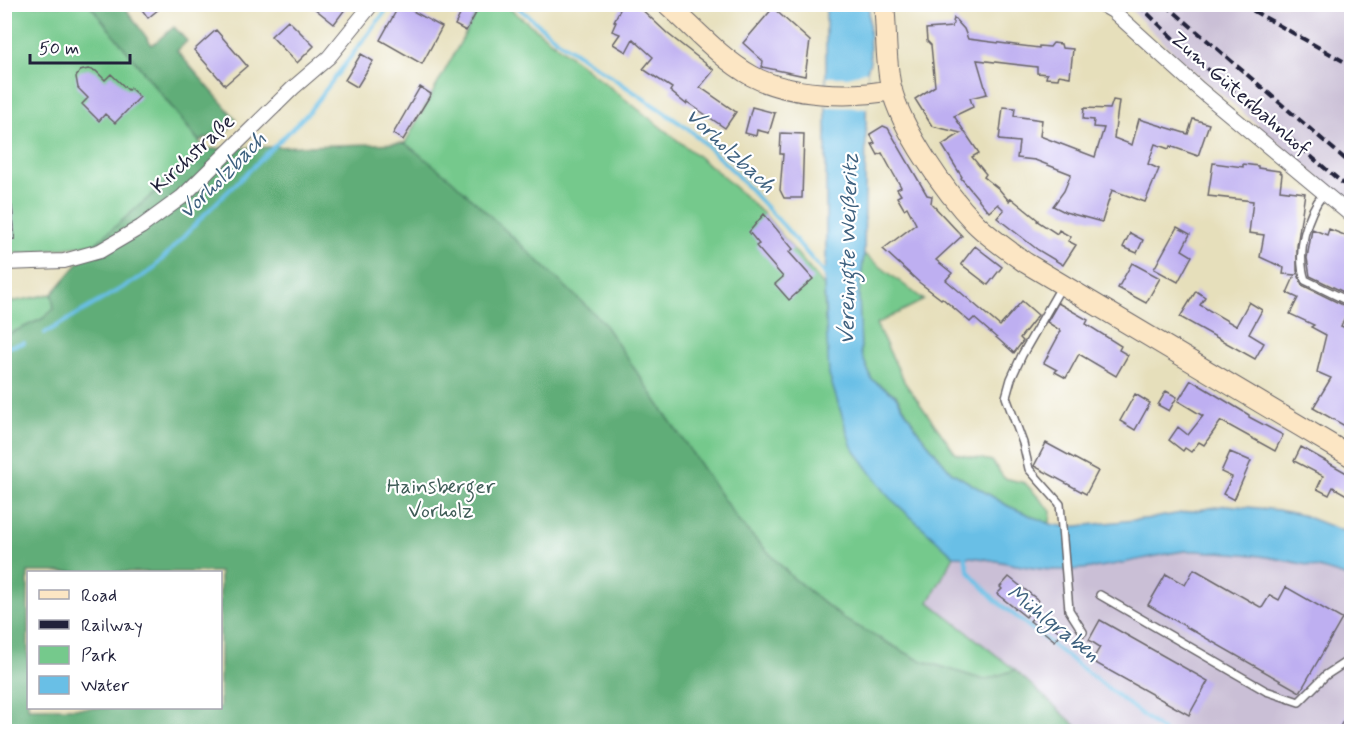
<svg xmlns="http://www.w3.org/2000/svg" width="1356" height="736" viewBox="0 0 1356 736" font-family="Mynerve,sans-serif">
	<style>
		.industrial { fill: #cabfd6 }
		.green { fill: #75c98c; stroke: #4c7664; stroke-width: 1.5 }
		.forest { fill: #60ad78; stroke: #41685a; stroke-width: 1.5; fill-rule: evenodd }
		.water { fill: #69bfe6; stroke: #467090; stroke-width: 1.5 }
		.pier { fill: #e6dfbb }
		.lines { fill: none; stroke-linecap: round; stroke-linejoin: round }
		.stream { stroke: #69bfe6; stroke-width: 4 }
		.building { fill: #beaff1 }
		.lane-casing { stroke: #676468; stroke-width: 10 }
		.street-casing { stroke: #676468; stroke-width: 16 }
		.secondary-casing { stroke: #676468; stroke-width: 22 }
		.lane { stroke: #fff; stroke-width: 7 }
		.street { stroke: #fff; stroke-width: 14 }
		.secondary { stroke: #fce6c4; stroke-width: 20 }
		.rail { stroke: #22223b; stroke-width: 4; stroke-dasharray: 9 4.5; stroke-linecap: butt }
		.labels { text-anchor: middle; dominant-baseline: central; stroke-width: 4.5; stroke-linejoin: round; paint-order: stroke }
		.street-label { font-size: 21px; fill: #22223b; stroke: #fff }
		.park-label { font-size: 21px; fill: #3f5c57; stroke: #fff }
		.water-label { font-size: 22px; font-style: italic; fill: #3e617f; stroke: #fff }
	</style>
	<rect width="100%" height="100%" fill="#fff"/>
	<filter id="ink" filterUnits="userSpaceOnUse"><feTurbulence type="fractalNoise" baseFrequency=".0167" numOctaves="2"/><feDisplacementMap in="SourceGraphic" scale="12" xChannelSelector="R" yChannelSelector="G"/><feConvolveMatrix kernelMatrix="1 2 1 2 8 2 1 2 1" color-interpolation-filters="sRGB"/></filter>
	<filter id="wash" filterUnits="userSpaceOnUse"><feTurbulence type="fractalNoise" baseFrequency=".008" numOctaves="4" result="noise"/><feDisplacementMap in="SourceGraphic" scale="24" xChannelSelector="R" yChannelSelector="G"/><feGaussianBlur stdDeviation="1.35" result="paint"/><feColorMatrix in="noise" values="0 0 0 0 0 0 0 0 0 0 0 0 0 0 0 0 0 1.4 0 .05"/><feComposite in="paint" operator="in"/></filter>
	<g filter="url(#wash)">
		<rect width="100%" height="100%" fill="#e6dfbb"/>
		<path class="industrial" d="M1126,5H1351V205L1179,58Z
			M1188,551L1244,553L1282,558L1324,568L1351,578V731H1082L1015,670L929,602L954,556H975L1056,570L1088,569Z"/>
		<path class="green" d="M4,5H90L205,149L95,244L22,254L5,252Z
			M481,5H505L718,172L764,214L824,286L825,321L934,537L954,556L929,602L1015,670L984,680L917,659L844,619L792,577L739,522L405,143Z
			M864,254L924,300L876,324L905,383L956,454L992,461L1004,478L1025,483L1051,511L1050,524L1008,506L951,472L920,434L896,395L872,380L861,353L859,295Z
			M52,294L54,309L42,319L5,336V303Z"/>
		<path class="forest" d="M90,5H123L152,45L174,27L187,41L177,51L236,119L228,130L199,141Z
			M405,143L451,179L602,321L739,522L792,577L844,619L917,659L984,680L1015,670L1082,731H5L4,336L42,319L54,309L52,294L95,244L205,149ZM28,572H220V708H28Z"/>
		<path class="water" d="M826,5H869L870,62L867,71L864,254L859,295L861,353L872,380L895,395L920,434L951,472L1008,506L1050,524L1068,527L1153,518L1227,505L1278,510L1302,515L1351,534V578C1307,563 1264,554 1217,552C1207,552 1196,550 1185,551C1143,557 1101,571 1058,570C1024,570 990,556 954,556L889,497L852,447L829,375L824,286L826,257Z"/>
		<path class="pier" d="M867,71V108L826,107L827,77H848Z"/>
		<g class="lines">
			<path class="stream" d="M514,4L557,40L690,130L730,168L784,226L828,278
				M45,333L151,271L206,213L308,113L391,4
				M4,348L24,343
				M963,551L969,572L995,600L1164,732"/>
		</g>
		<g id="blocks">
			<path class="building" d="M138,4H165L148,18Z
				M309,4H349L334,24Z
				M400,4L442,27L422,64L380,40Z
				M623,4H636L668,34L714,70L700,87L736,112L725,128L687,102L686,104L670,91L672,88L643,69L653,57L633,39L626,52L613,44L620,34L612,31L616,22L614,21Z
				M464,7L476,13L466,31L455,25Z
				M773,8L810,41L805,76L762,67L763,61L743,43Z
				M954,18L964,29L968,39L1039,48V46L1050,47L1053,43L1061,44L1062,48L1073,49L1070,77L1059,75L1058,79L1046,78L1047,74L1037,73V67L977,60L987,94L970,98L973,107L954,116L979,153L972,157L986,174L984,177L999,189L1009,201L1011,198L1038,220L1037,221L1057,234L1059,230L1071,237L1068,241L1076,245L1063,265L1038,250L997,218L1004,210L998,204L989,212L961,178L962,177L942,145L961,133L932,126L915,99L935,86L931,45L927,41L926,29L952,27Z
				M288,20L314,46L297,63L271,36Z
				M216,30L247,66L225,85L194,50Z
				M361,54L373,61L357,87L345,80Z
				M88,69L96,71L105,80L111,74L128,90L130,88L140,97L115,123L105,114L99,121L82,104L88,98L78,88L76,77L80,71Z
				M420,87L431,94L403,140L393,134Z
				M1113,100L1119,101L1114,138L1132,145L1139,119L1188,134L1193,119L1209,124L1198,156L1170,146L1169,149L1155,144L1148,164L1159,169L1145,202L1112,190L1102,222L1065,212L1053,206L1064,191L1071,174L1035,160L1017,158L1019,142L999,140L1003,107L1015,108L1014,116L1042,120L1040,136L1095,157L1104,128L1093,127L1094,120L1083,119L1084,108L1110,109Z
				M752,107L775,113L769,133L757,130L756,136L745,133Z
				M883,126L888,128L927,195L932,196L931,203L962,236L936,260L952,273L946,280L1000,326L1022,301L1038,315L1020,338L1023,341L1014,353L974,318L970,322L942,298L941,299L920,283L883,249L916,224L907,207L904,209L897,197L901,195L897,189L901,187L893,173L882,153L878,155L872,144L875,143L870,134Z
				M781,133L804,134L802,198H784L780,190L783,154H780Z
				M1213,163L1243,167V164L1258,166V168L1279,171L1282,174L1280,190L1305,193L1297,246V271L1302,285L1349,308L1341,326L1352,331V430L1313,408L1331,378L1317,372L1326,335L1311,327L1314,325L1290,314L1298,298L1287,293L1295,275L1283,274L1284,268L1260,257L1264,235L1249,233L1253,201L1208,196Z
				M12,206L15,239L4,240V207Z
				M764,214L793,249L789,252L813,279L789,300L775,284L783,277L756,246L759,244L749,232Z
				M1177,227L1190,234L1182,250L1192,256L1178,282L1154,269Z
				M1312,229L1327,235L1329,229L1352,238V296L1310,276L1307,258Z
				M1130,233L1143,240L1137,253L1123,247Z
				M975,246L1002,267L988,285L961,264Z
				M1132,263L1160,278L1146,303L1118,288Z
				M1196,291L1205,297L1200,305L1236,326L1249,302L1262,310L1249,334L1264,343L1255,359L1180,317Z
				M1058,303L1088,320L1086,324L1121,346L1119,350L1128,355L1116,376L1079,354L1066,378L1055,372L1057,370L1044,363L1061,331L1047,322Z
				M1191,380L1249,415V417L1283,435L1275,451L1221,421L1204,445L1199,442L1191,452L1185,448L1183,451L1169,440L1178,427L1188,435L1203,416L1178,401Z
				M1166,391L1177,397L1169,411L1158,405Z
				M1135,394L1150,403L1135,430L1120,421Z
				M1046,443L1098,471L1086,494L1034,466Z
				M1301,447L1352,476V498L1333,487L1329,495L1317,489L1323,476L1294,461Z
				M1230,452L1251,461L1234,500L1223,494L1232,477L1221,472Z
				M1194,569L1262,608L1270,595L1279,600L1286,587L1342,619L1300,692L1148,605L1166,574L1185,585Z
				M1009,577L1038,600L1026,617L997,594L1002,589L1000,587Z
				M1036,614L1061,633L1055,641L1030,621Z
				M1100,620L1208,681L1189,715L1092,661L1100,647L1089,640Z
				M1352,705V732H1337Z"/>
		</g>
	</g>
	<g filter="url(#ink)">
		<use href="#blocks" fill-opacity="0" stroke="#676468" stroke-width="1.5"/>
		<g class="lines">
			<defs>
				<path id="lane" d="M1324,193C1306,215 1296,253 1305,280L1352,303
					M1061,287L1022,355L1011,379L1006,397L1023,443L1029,469L1060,504L1069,610L1083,632
					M1100,595L1266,691L1299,702L1326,675L1352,658"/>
				<path id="street" d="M1101,4L1113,11L1199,89L1352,216
					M4,263L64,261L100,251L141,227L182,197L293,88L329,57L372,4"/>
				<path id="secondary" d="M667,4C694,28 720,58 752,76C789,96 851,98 892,90
					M884,4C887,32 885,60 891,87C901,129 945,192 975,223C990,238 1009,251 1026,263L1352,457"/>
			</defs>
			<use href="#lane" class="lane-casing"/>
			<use href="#street" class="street-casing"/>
			<use href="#secondary" class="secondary-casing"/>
			<use href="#lane" class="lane"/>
			<use href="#street" class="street"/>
			<use href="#secondary" class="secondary"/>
			<path class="rail" d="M1138,4L1186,51L1352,191
				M1165,4L1352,165
				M1241,4L1352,66"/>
		</g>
	</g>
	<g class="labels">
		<g class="street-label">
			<text transform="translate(1240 94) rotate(41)">Zum Güterbahnhof</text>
			<text transform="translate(193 154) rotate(-43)">Kirchstraße</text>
		</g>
		<g class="park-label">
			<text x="441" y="487">Hainsberger<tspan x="441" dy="24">Vorholz</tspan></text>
		</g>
		<g class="water-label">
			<text transform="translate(730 151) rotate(43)">Vorholzbach</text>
			<text transform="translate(223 176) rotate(-45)">Vorholzbach</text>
			<text transform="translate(849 249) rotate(-89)">Vereinigte Weißeritz</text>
			<text transform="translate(1053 624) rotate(38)">Mühlgraben</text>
		</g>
	</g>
	<rect width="1356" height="736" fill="none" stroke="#fff" stroke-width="24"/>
	<rect x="27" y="571" width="195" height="138" fill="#ffffff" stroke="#a7a7b1" stroke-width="1.5"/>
	<rect x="39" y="590" width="30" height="9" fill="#fce6c4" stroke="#a7a7b1" stroke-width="1.5"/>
	<text x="81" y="601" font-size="18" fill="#22223b">Road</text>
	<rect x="39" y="620" width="30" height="9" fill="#22223b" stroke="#a7a7b1" stroke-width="1.5"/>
	<text x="81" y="631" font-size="18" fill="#22223b">Railway</text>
	<rect x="39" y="646" width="30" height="18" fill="#75c98c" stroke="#a7a7b1" stroke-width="1.5"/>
	<text x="81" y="661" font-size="18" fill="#22223b">Park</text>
	<rect x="39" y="676" width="30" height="18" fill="#69bfe6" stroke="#a7a7b1" stroke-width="1.5"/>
	<text x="81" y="691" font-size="18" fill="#22223b">Water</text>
	<path d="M30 54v9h100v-9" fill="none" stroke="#22223b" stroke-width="3"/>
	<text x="39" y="54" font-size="18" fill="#22223b" stroke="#ffffff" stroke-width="4.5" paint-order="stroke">50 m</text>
</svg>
